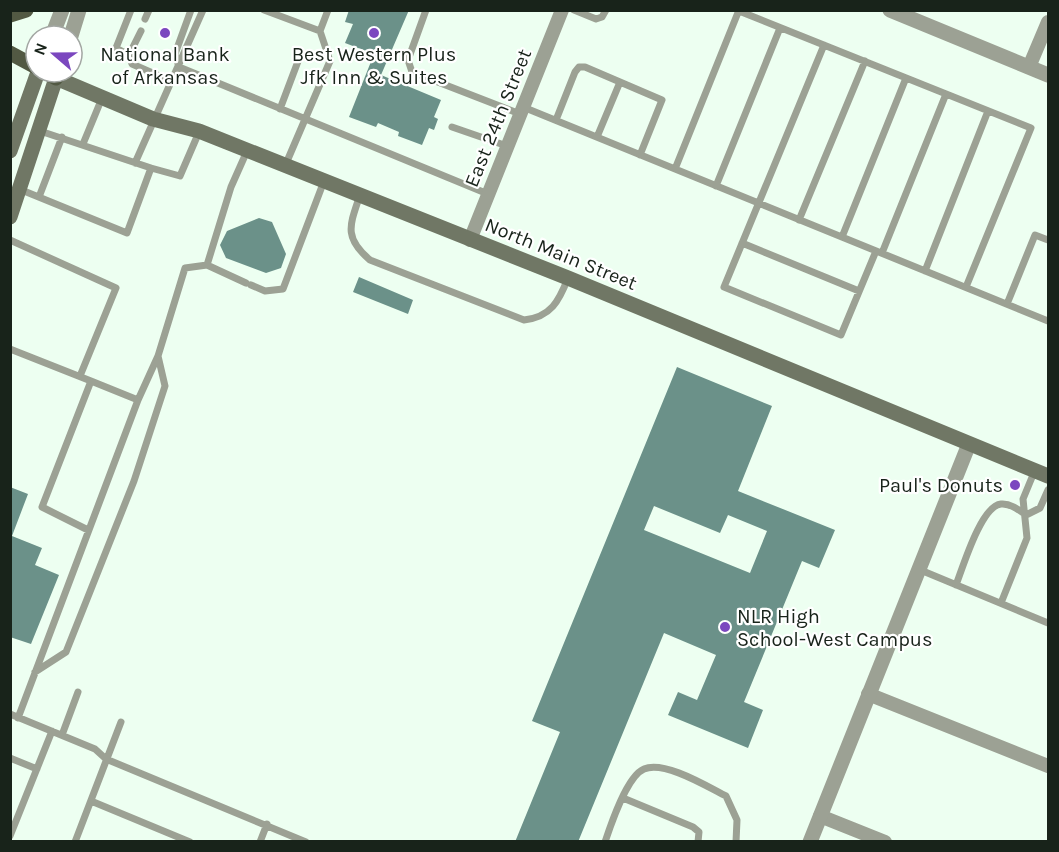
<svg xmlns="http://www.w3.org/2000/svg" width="1059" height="852" viewBox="0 0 1059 852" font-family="Karla,sans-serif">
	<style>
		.building { fill: #6b9189; fill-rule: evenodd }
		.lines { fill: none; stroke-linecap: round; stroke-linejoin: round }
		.service { stroke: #9ca194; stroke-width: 7 }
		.minor { stroke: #9ca194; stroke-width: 14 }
		.tertiary { stroke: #9ca194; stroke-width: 15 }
		.secondary { stroke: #707765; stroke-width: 15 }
		.primary { stroke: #525943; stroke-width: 15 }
		.poi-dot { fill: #7b47bf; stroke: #fff; stroke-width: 2 }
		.labels { text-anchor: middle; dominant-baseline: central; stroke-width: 4.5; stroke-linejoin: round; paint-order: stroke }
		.poi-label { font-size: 20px; fill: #18231a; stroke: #fff }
		.street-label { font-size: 20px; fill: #18231a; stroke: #fff }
	</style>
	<rect width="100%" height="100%" fill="#edfff1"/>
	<path class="building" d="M349,10H409L381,75L441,100L434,117L438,119L434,130L429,128L422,145L398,136L399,132L378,123L376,127L349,117L374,54L345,43L353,24L345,22Z
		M259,218L272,222L286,254L281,268L266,273L226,258L220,245L227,231Z
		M359,277L413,300L408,314L353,292Z
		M677,367L772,406L738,491L835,530L819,568L802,561L744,702L763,710L748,748L668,715L678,692L697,700L716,655L664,633L578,842H515L560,732L532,721ZM654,506L720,533L728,515L767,531L750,573L644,530Z
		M10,487L28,494L12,536L42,548L35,565L59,575L31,644L10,637Z"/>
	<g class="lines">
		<path class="service" d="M131,10L116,48L129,55L132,64L171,81
			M191,10L175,54L179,67L488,194
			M264,10L320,31L330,61L285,166
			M426,10L408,60L412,72L520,114
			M574,10L596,19L602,17L606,10
			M739,11L1031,128L966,287
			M145,19L149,10
			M320,31L328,10
			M824,45L724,287L841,335L876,251
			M129,55L141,31
			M523,107L1048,321
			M280,109L300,56
			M556,120L575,72L579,67H585L662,100L640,155
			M452,127L507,146
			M40,131L151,168
			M597,137L620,82
			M83,144L102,98
			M135,163L203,10
			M675,169L739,10
			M716,186L780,28
			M19,189L127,233L151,168L180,176L199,132
			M360,195C350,225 343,237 370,260L524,320C551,317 559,301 568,278
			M39,197L62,137
			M799,220L865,61
			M842,237L906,78
			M10,240L116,288L80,376
			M742,243L859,291
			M882,253L946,94
			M925,271L988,111
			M246,283L207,265L231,187L247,151
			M251,285L265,291L283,289L324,181
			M1007,304L1035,235L1048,240
			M10,349L91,381L42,507L88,530
			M91,381L138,400
			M1026,515L1040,508L1048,490
			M918,569L1048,623
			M956,585C963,567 981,506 1001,504C1010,503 1019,510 1026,515
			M1001,603L1027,538L1023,499L1035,470
			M35,672L66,652L134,481L165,386L158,356
			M10,714L95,749L106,759L306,842
			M18,718L138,400L158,356L185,268L207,265
			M62,735L78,692
			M10,758L37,769
			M623,798L693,827L699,832L698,842
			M91,801L190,842
			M10,836L52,731
			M75,842L121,722
			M260,842L267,824
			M605,842C611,824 627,776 644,769C664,760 708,787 726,796L737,820L736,842"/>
		<path class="minor" d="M1029,67L1048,22
			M470,240L562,10
			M868,694L1048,766
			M820,816L885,842"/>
		<path class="tertiary" d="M890,10L1048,75
			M52,36L62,10
			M71,36L79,10
			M810,842L969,444"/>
		<path class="secondary" d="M10,151L38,72
			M10,217L56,78L153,119L199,131L568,278L1048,476"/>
		<path class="primary" d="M10,15L26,10
			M10,53L36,67
			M45,72L56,78"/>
	</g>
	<g class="poi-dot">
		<circle cx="165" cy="33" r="6"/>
		<circle cx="374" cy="33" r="6"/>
		<circle cx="1015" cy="485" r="6"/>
		<circle cx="725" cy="627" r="6"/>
	</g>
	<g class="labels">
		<g class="poi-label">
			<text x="165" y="54">National Bank<tspan x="165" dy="23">of Arkansas</tspan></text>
			<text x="374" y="54">Best Western Plus<tspan x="374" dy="23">Jfk Inn &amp; Suites</tspan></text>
			<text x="1003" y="485" text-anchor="end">Paul's Donuts</text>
			<text x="737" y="616" text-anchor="start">NLR High<tspan x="737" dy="23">School-West Campus</tspan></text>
		</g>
		<g class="street-label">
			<text transform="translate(498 118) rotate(-68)">East 24th Street</text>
			<text transform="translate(561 254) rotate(22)">North Main Street</text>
		</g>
	</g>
	<rect width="1059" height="852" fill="none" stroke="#18231a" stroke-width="24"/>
	<g transform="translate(54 54) rotate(290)"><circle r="28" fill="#ffffff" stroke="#a3a7a3" stroke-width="1.5"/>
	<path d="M0-4.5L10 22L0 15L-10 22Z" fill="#7b47bf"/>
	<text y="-9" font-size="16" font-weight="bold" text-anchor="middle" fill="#18231a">N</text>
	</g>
</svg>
